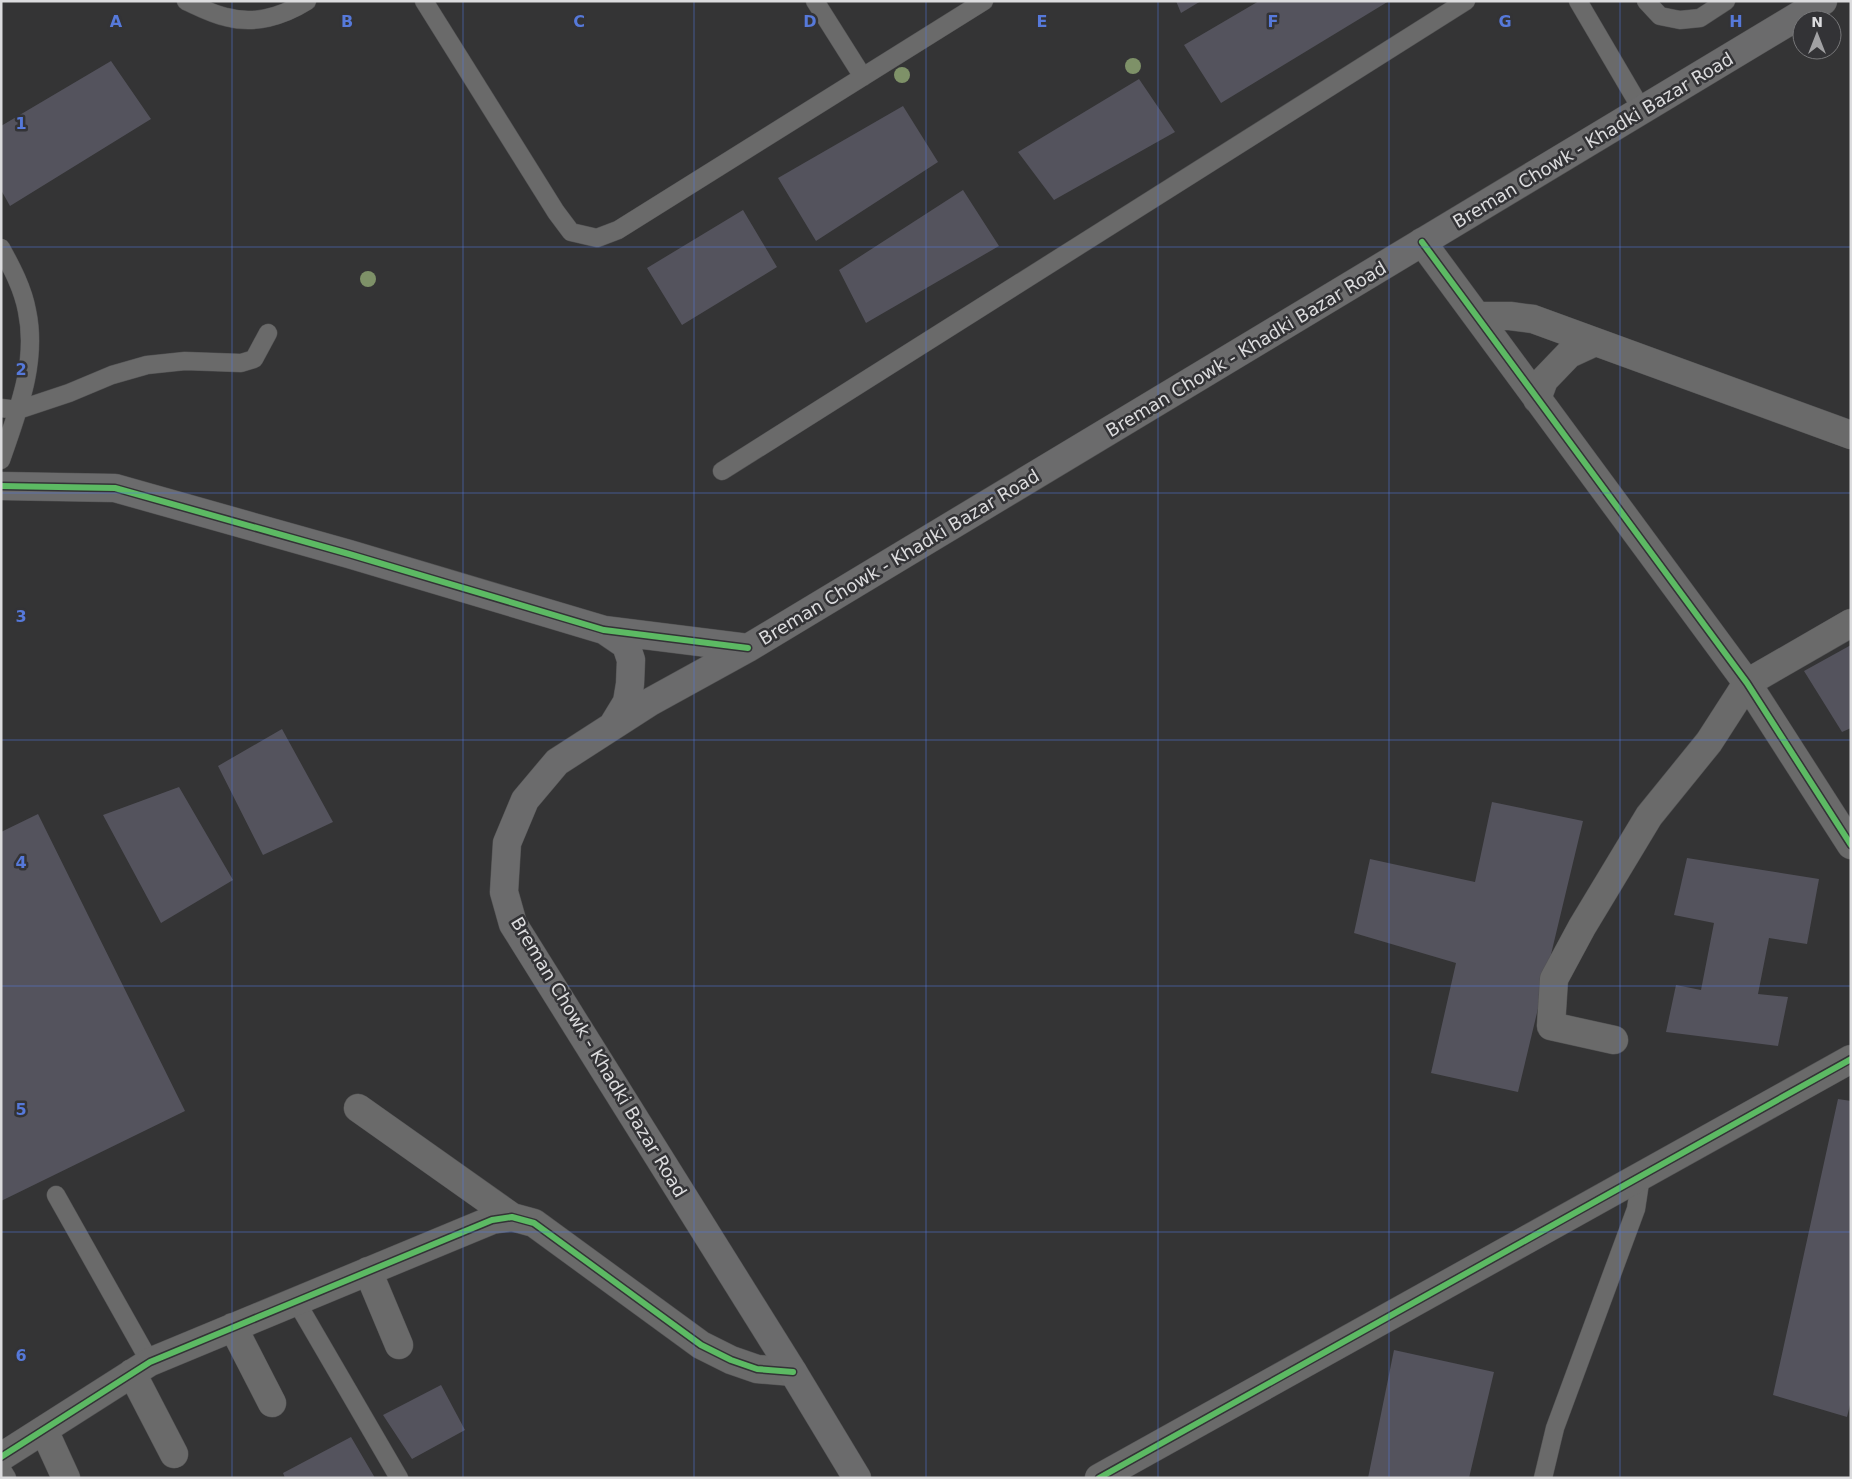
<svg xmlns="http://www.w3.org/2000/svg" width="1852" height="1479" viewBox="0 0 1852 1479" font-family="'DejaVu Sans',sans-serif">
	<style>
		.building { fill: #54535d }
		.lines { fill: none; stroke-linecap: round; stroke-linejoin: round }
		.lane-casing { stroke: #525253; stroke-width: 19 }
		.street-casing { stroke: #525253; stroke-width: 29 }
		.secondary-casing { stroke: #525253; stroke-width: 29 }
		.lane { stroke: #6a6a6a; stroke-width: 18 }
		.street { stroke: #6a6a6a; stroke-width: 28 }
		.secondary { stroke: #6b6b6c; stroke-width: 28 }
		.cycleway-casing { stroke: #333336; stroke-width: 9 }
		.cycleway { stroke: #5cba63; stroke-width: 6 }
		.tree { fill: #7e9168 }
		.grid { fill: none; stroke: #5679da; stroke-width: 1; stroke-opacity: 0.55 }
		.labels { text-anchor: middle; dominant-baseline: central; stroke-width: 5; stroke-linejoin: round; paint-order: stroke }
		.street-label { font-size: 18px; fill: #dcdcde; stroke: #333336 }
		.grid-label { font-size: 16px; text-anchor: middle; font-weight: bold; fill: #5679da; stroke: #333336; stroke-width: 5; stroke-linejoin: round; paint-order: stroke }
	</style>
	<rect width="100%" height="100%" fill="#343435"/>
	<path class="building" d="M1176,1H1201L1181,13Z
		M1259,1H1389L1221,103L1184,45Z
		M111,61L151,119L10,206L1,190V126Z
		M1139,79L1175,132L1054,200L1018,152Z
		M903,106L938,162L816,241L778,178Z
		M963,190L999,246L866,323L839,270Z
		M743,210L777,267L682,325L647,268Z
		M1851,645V728L1842,732L1804,671Z
		M282,729L333,822L263,855L218,766Z
		M179,787L233,880L161,923L103,815Z
		M1492,802L1583,821L1518,1092L1431,1073L1456,963L1354,933L1370,859L1475,882Z
		M38,814L185,1111L1,1201V832Z
		M1687,858L1819,879L1807,944L1769,938L1758,994L1788,997L1778,1046L1666,1032L1676,985L1701,990L1714,923L1674,915Z
		M1838,1099L1851,1101V1401L1847,1417L1773,1395Z
		M1394,1350L1494,1372L1469,1478H1368Z
		M441,1385L465,1430L412,1459L383,1415Z
		M351,1437L375,1478H285L283,1473Z"/>
	<g class="lines">
		<defs>
			<path id="lane" d="M186,1C199,7 212,14 226,17C254,25 283,16 307,1
				M424,1L556,212L571,232L597,238L618,230L984,1
				M815,1L863,77
				M1578,1L1642,110
				M1646,1L1660,16L1680,20L1700,18L1726,1
				M1,248C12,268 23,289 27,311C38,363 17,413 1,460
				M1,408L18,410L69,393L112,375L147,365L185,361L241,363L254,359L268,333
				M722,471L1466,1
				M56,1195L150,1362
				M296,1301L399,1478
				M1,1468L7,1478
				M1543,1478L1555,1428L1636,1209L1641,1176"/>
			<path id="street" d="M1422,242L1747,683L1851,845
				M1478,316H1510L1533,319L1851,435
				M1537,399L1544,380L1569,354L1595,342
				M1614,1040L1551,1026L1554,979L1582,927L1649,816L1709,742L1747,683L1851,623
				M358,1108L512,1217
				M368,1271L399,1345
				M233,1327L272,1403
				M132,1373L174,1454
				M44,1430L66,1478
				M1,1457L150,1362L492,1220L512,1217L534,1223L701,1345L731,1360L757,1369L793,1372
				M1099,1478L1851,1059"/>
			<path id="secondary" d="M1,486L115,488L349,554L604,630L748,648
				M604,630L626,645L631,660L630,684L627,702L613,725
				M857,1478L793,1372L513,924L504,892L507,843L525,800L557,762L650,702L748,648L1823,1"/>
		</defs>
		<use href="#lane" class="lane-casing"/>
		<use href="#street" class="street-casing"/>
		<use href="#secondary" class="secondary-casing"/>
		<use href="#lane" class="lane"/>
		<use href="#street" class="street"/>
		<use href="#secondary" class="secondary"/>
		<defs>
			<path id="cycleway" d="M1422,242L1747,683L1851,845
				M1,486L115,488L349,554L604,630L748,648
				M1,1457L150,1362L492,1220L512,1217L534,1223L701,1345L731,1360L757,1369L793,1372
				M1099,1478L1851,1059"/>
		</defs>
		<use href="#cycleway" class="cycleway-casing"/>
		<use href="#cycleway" class="cycleway"/>
	</g>
	<g class="tree">
		<circle cx="1133" cy="66" r="8"/>
		<circle cx="902" cy="75" r="8"/>
		<circle cx="368" cy="279" r="8"/>
	</g>
	<path class="grid" d="M232,1V1478M463,1V1478M694,1V1478M926,1V1478M1158,1V1478M1389,1V1478M1620,1V1478M1,247H1851M1,493H1851M1,740H1851M1,986H1851M1,1232H1851"/>
	<g class="labels">
		<g class="street-label">
			<text transform="translate(1593 140) rotate(-31)">Breman Chowk - Khadki Bazar Road</text>
			<text transform="translate(1246 349) rotate(-31)">Breman Chowk - Khadki Bazar Road</text>
			<text transform="translate(899 557) rotate(-31)">Breman Chowk - Khadki Bazar Road</text>
			<text transform="translate(599 1057) rotate(59)">Breman Chowk - Khadki Bazar Road</text>
		</g>
	</g>
	<g class="grid-label">
		<text x="116" y="27">A</text>
		<text x="347" y="27">B</text>
		<text x="579" y="27">C</text>
		<text x="810" y="27">D</text>
		<text x="1042" y="27">E</text>
		<text x="1273" y="27">F</text>
		<text x="1505" y="27">G</text>
		<text x="1736" y="27">H</text>
		<text x="21" y="129">1</text>
		<text x="21" y="375">2</text>
		<text x="21" y="622">3</text>
		<text x="21" y="868">4</text>
		<text x="21" y="1115">5</text>
		<text x="21" y="1361">6</text>
	</g>
	<rect width="1852" height="1479" fill="none" stroke="#dcdcde" stroke-width="5"/>
	<g transform="translate(1817 35)"><circle r="24" fill="#333336" stroke="#777779"/>
	<path d="M0-4L9 19L0 12L-9 19Z" fill="#a1a1a3"/>
	<text y="-8" font-size="14" font-weight="bold" text-anchor="middle" fill="#dcdcde">N</text>
	</g>
</svg>
